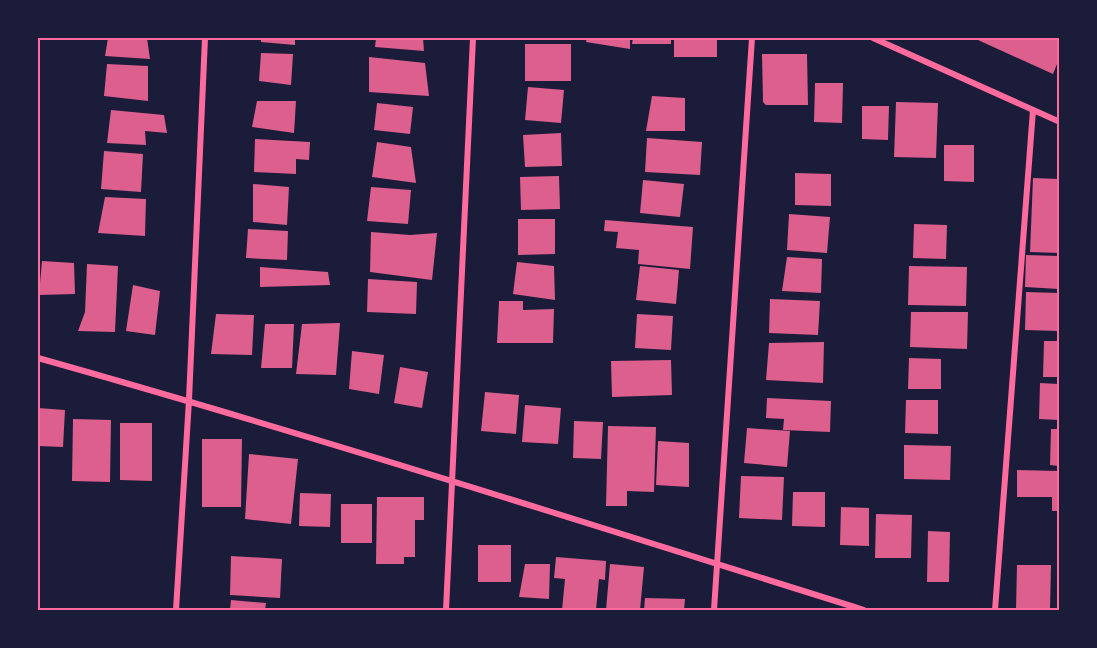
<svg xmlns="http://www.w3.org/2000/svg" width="1097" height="648" viewBox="0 0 1097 648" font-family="Quicksand,sans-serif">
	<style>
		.building { fill: #dd5f8e }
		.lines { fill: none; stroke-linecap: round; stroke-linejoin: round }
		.minor { stroke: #ff6b9d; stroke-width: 6 }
		.neatline { fill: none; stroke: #ff6b9d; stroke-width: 2 }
	</style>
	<rect width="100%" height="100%" fill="#1b1b3a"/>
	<path class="building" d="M108,38H147L150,59L105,56Z
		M261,38H295V45L261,42Z
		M376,38H423L424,51L375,47Z
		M587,38H630V49L586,42Z
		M633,38H671V44H632Z
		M674,38H717V57H674Z
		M979,38H1059V59L1053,74L978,40Z
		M525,44H571V81H525Z
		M261,53L293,54L291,85L259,81Z
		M762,54H807L808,105H766L763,102Z
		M369,57L425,63L429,96L369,92Z
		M107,64L148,66V101L104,96Z
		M815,83H843L842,123L814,122Z
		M528,87L564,90L561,123L525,120Z
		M652,96L685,98V131H646Z
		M257,101H296L294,133L252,127Z
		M896,102L938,103L936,158L894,157Z
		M377,103L413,107L410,134L374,130Z
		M862,106H889L888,140L862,139Z
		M111,110L164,115L167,133L145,131L146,145L107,143Z
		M561,133L562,166L525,167L523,135Z
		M647,138L702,142L700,175L645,172Z
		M255,139L310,142L309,160L296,159V174L254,172Z
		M377,142L411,147L416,183L372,177Z
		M944,145H974V182L944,181Z
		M104,151L143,154L141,192L101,189Z
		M795,173L831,174V206L795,205Z
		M559,176L560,209L521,210L520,177Z
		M1033,178L1059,179V253L1030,252Z
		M643,180L684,184L680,217L640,213Z
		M253,184L289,187L287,225L253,222Z
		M371,187L411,190L408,224L367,221Z
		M105,197L146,199L145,236L98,233Z
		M789,214L830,217L827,253L787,250Z
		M518,219H555V254L518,255Z
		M605,220L693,227L690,269L638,264L639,250L616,248L618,232L604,231Z
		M914,224L947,225L946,259L913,258Z
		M248,229L288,231L287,260L246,258Z
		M371,232L410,235L437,233L432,280L370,272Z
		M1026,255L1059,256V289L1025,287Z
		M787,257L822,259L821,293L782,291Z
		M42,261L74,263L75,294L39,295Z
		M517,262L554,266L555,300L513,294Z
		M87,264L118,266L115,332L78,331L85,312Z
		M640,266L679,270L676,304L636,300Z
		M909,266L967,267L966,306L908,305Z
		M260,267L328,272L330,285L260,287Z
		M368,279L417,282L416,314L367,312Z
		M133,285L160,291L155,335L126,331Z
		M1026,292L1059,293V331L1025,330Z
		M770,299L820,301L818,335L769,333Z
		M499,301H523V310L554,309L553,343H497Z
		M911,312H968L967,349L910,347Z
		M216,314L254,315L252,355L211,354Z
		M637,314L673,316L671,350L635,348Z
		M340,323L336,375L296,374L302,324Z
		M265,324H294L292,368H261Z
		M1044,341H1059V377H1043Z
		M824,342L823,383L766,380L769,343Z
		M352,351L384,355L379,394L349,389Z
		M909,358L941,359V389H908Z
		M671,360L672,395L612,397L611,361Z
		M400,367L428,372L422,408L394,403Z
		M1040,383L1059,384V420L1039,419Z
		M485,392L519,395L516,434L481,431Z
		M767,398L831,401L830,432L783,430L784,419L766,418Z
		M906,400H938V434L905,433Z
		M525,405L561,408L558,444L522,442Z
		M38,408L65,410L63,447L38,446Z
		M73,419L111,420L110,482L72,481Z
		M574,421L603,422L601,459L573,458Z
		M120,423H152V481L120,480Z
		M608,426L656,427L654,492L627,491V506H606Z
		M747,428L790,431L787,467L744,463Z
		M1051,429H1059V466L1050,465Z
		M202,439H242L241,507H202Z
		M658,441L689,443V487L656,485Z
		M904,445L951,446L950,480L904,479Z
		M249,454L298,459L291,524L245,519Z
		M1017,470L1059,471V511H1052V497H1017Z
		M741,476L784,477L782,520L739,518Z
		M793,492H825V527L792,526Z
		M300,493L331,494L330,527L299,526Z
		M377,497H424V520H415V557H404V564H376Z
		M341,504H372V543H341Z
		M841,507L869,508V546L840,545Z
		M876,514L912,515L911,558H875Z
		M928,531L950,532L949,582H927Z
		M478,545H511V582H478Z
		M231,556L282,559L280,598L230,595Z
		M556,557L606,561L605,580L599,579L596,610H562L565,579L554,578Z
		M525,564H550L549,599L519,597Z
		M610,564L644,567L640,610H606Z
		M1017,565H1051L1050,610H1016Z
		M645,598L685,599L684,610H644Z
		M231,600L266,603L265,610H230Z"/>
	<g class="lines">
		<path class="minor" d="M873,38L1060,122
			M38,358C315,436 589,524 864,610
			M176,610L189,400L205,38
			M446,610L473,38
			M714,610L752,38
			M995,610L1033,110"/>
	</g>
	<rect width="1097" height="648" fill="none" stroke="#1b1b3a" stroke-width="78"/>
	<rect x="39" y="39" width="1019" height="570" class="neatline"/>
</svg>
